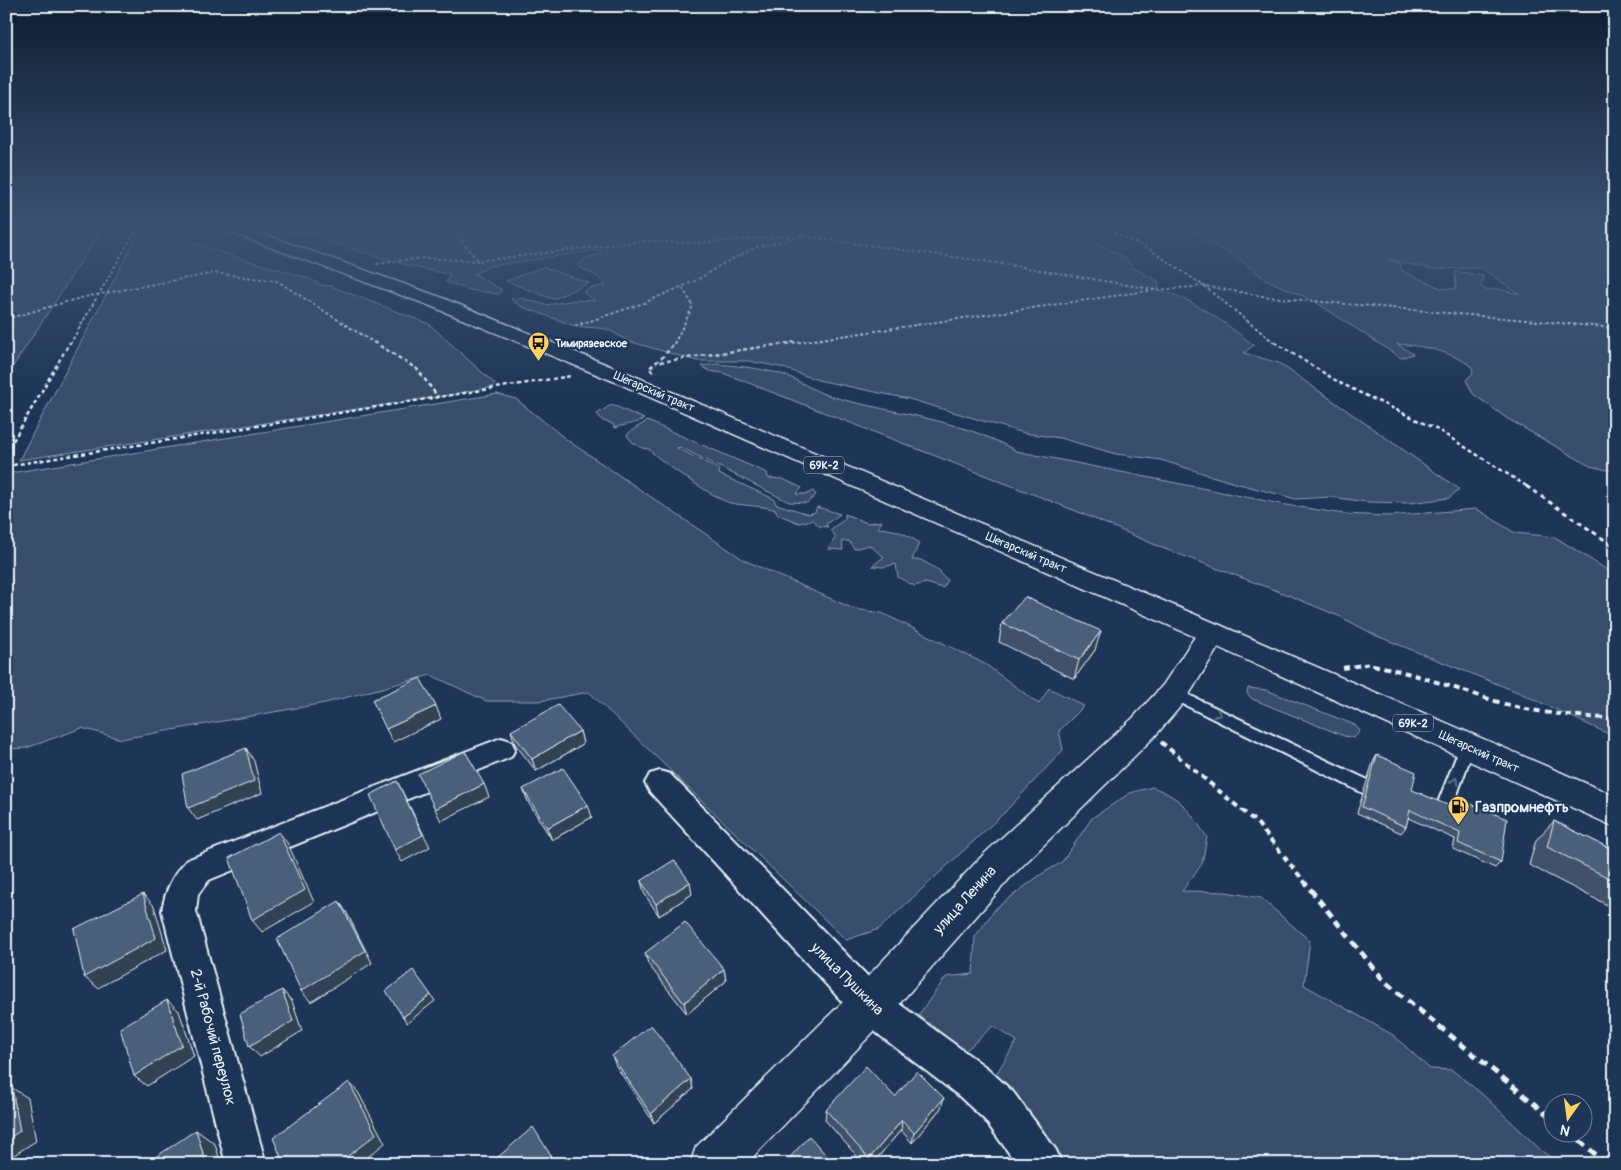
<svg xmlns="http://www.w3.org/2000/svg" width="1621" height="1170" viewBox="0 0 1621 1170" font-family="Pangolin,sans-serif">
	<style>
		.green { fill: #374d6c; stroke: #909fb2; fill-rule: evenodd }
		.lines { fill: none; stroke-linecap: round; stroke-linejoin: round }
		.service-casing { stroke: #e8f1f8; stroke-width: 4 }
		.minor-casing { stroke: #e8f1f8; stroke-width: 4 }
		.tertiary-casing { stroke: #e8f1f8; stroke-width: 3 }
		.primary-casing { stroke: #e8f1f8; stroke-width: 3 }
		.path-far4 { stroke: #e8f1f8; stroke-width: 2; stroke-dasharray: 3 2.5; stroke-linecap: butt }
		.path-far3 { stroke: #e8f1f8; stroke-width: 2.5; stroke-dasharray: 4 3; stroke-linecap: butt }
		.path-far2 { stroke: #e8f1f8; stroke-width: 3; stroke-dasharray: 5 4; stroke-linecap: butt }
		.path-far1 { stroke: #e8f1f8; stroke-width: 4; stroke-dasharray: 6 4.5; stroke-linecap: butt }
		.path { stroke: #e8f1f8; stroke-width: 5; stroke-dasharray: 8 5.5; stroke-linecap: butt }
		.service { fill: #1d3557; fill-rule: evenodd }
		.minor { fill: #1d3557; fill-rule: evenodd }
		.tertiary { fill: #1d3557; fill-rule: evenodd }
		.primary { fill: #1d3557; fill-rule: evenodd }
		.wall { fill: #3f5169; stroke: #e8f1f8 }
		.shaded-wall { fill: #334255; stroke: #e8f1f8 }
		.building { fill: #495e7a; stroke: #e8f1f8 }
		.oneway { stroke: #64778f }
		.labels { text-anchor: middle; dominant-baseline: central; stroke-width: 4.5; stroke-linejoin: round; paint-order: stroke }
		.far-poi-label { font-size: 11px; font-weight: bold; fill: #e8f1f8; stroke: #1d3557; text-anchor: start }
		.shield { fill: #1d3557; stroke: #abb9c8; stroke-width: 1 }
		.shield-label { font-size: 11px; font-weight: bold; fill: #e8f1f8 }
		.street-label { font-size: 12px; fill: #e8f1f8; stroke: #1d3557 }
		.near-poi-label { font-size: 15px; font-weight: bold; fill: #e8f1f8; stroke: #1d3557; text-anchor: start }
		.near-street-label { font-size: 15px; fill: #e8f1f8; stroke: #1d3557 }
	</style>
	<rect width="100%" height="100%" fill="#1d3557"/>
	<filter id="ink" filterUnits="userSpaceOnUse"><feTurbulence type="fractalNoise" baseFrequency=".02" numOctaves="2"/><feDisplacementMap in="SourceGraphic" scale="10" xChannelSelector="R" yChannelSelector="G"/><feConvolveMatrix kernelMatrix="1 2 1 2 8 2 1 2 1" color-interpolation-filters="sRGB"/></filter>
	<g filter="url(#ink)">
		<path class="green" d="M6,228H103L6,377Z
			M148,228L180,232L195,243L233,256L308,278L321,285L331,286L429,324L495,384L493,387L438,397L19,460L140,230Z
			M274,228H1069L1086,234L1098,244L1115,252L1128,260L1131,266L1159,282L1158,290C1194,298 1224,323 1254,345L1244,353L1279,363L1459,489L1449,498L1410,503L1367,502L1331,497L1296,499L1231,482L1161,460L1116,454L1060,438L1024,433L909,399L818,380L780,367L749,361H697L628,341L607,329L575,326L520,306L511,299L521,298L546,305L576,300L595,301L583,292L590,288L606,286L598,277L577,266L585,258L602,254L599,250L490,266L474,274L502,290L498,294L469,290L446,282L450,274C408,268 367,253 326,241L323,235L303,234Z
			M1186,228H1615V476L1611,471L1590,466L1508,419L1473,394L1466,380L1473,373L1472,367C1451,351 1423,346 1397,344L1413,354L1401,358L1314,301L1265,279L1230,253L1204,241L1203,237ZM1386,259L1432,269L1482,268L1519,294L1498,289L1486,290L1481,286L1483,276L1455,271L1456,289L1441,288L1402,271L1400,263Z
			M543,267L589,283L553,299L506,281Z
			M717,364C738,366 760,368 781,374C798,379 813,391 830,396C892,414 959,418 1016,451L1286,505L1344,514L1388,516L1477,509L1515,533L1555,537L1615,575V737L1520,693L1377,636L1341,617L1288,595L1165,549L1076,511L723,373L710,371L701,366Z
			M497,394L516,399L567,440L744,560L854,609L882,613L985,664L1039,704L1049,688L1084,706L1059,731L1063,750L1004,813L879,929L846,940L589,692L540,701H486L431,675L325,703L121,739L82,728L26,748L6,749V480L10,473Z
			M611,405L615,406L644,419C632,425 626,424 614,428L613,424L603,421L597,414Z
			M647,421L767,473L768,478L783,479L802,488L796,494H807L813,491L816,495L807,503L789,502L680,447L677,448L720,470L719,474L774,499L776,504L809,514L815,512L817,507L840,514L826,524L828,527L819,526L812,520L799,523L777,514L776,510C760,505 745,506 730,503C719,501 653,457 649,449C641,449 631,443 627,435L631,431Z
			M845,514L867,523L882,521L878,528C895,529 906,533 919,543L912,560H921L940,571L942,576L948,580L943,588L926,583L914,586L898,577L896,564L883,567L872,566L884,557L869,545L854,549L849,541H842L843,550L828,549L836,537L830,530L845,519Z
			M1248,688L1266,690L1355,725L1360,731L1354,738L1344,736L1252,699L1247,693Z
			M1152,787C1183,798 1189,811 1207,837L1202,864L1182,891L1226,892L1261,898L1310,941L1304,985L1393,1035L1430,1069L1452,1070L1482,1094L1543,1152L1561,1164H1063L1042,1130L1006,1094L996,1074L1017,1041L993,1026L962,1054L930,1038L919,1014L946,977L973,974L975,937L996,908L1040,875L1062,862L1092,818L1130,793Z"/>
		<g class="lines">
			<defs>
				<path id="service" d="M1174,688L1387,789L1389,794L1387,799L1381,801L1375,799L1169,697L1167,693L1169,689Z
					M1467,741L1472,743L1474,747L1449,817L1447,822L1441,824L1433,821L1431,816L1435,810L1460,747L1462,743Z"/>
				<path id="minor" d="M501,738L511,741L515,749L511,757L209,880L198,894L196,911L266,1164H226L162,911C165,891 173,874 187,860Z
					M660,771L670,774L883,992L987,1068L1013,1092L1056,1150L1062,1164H1017L985,1120L959,1096L857,1018L650,792L645,783L650,774Z"/>
				<path id="tertiary" d="M1212,623L1222,626L1227,633L1185,701L1155,736L1010,878L885,1020L746,1164H690L696,1147L855,990L984,854L1133,718L1163,685L1202,626Z"/>
				<path id="primary" d="M223,228H246L440,297L627,373L1222,626L1615,796V827L1202,640L613,381L428,305L226,231Z"/>
			</defs>
			<use href="#service" class="service-casing"/>
			<use href="#minor" class="minor-casing"/>
			<use href="#tertiary" class="tertiary-casing"/>
			<use href="#primary" class="primary-casing"/>
			<path class="path-far4" d="M445,228L452,229L478,261L644,241L698,243L792,236
				M1104,228L1149,249L1204,286L1276,344
				M801,236L804,228
				M377,264L421,258L478,261
				M6,319L84,297L215,273L277,281L376,344
				M575,326L644,303L697,280L722,264L757,247L803,236L1004,264L1157,290L1204,286L1269,297L1615,328
				M70,344L137,228
				M674,344L693,306L682,287
				M787,344L1154,290"/>
			<path class="path-far3" d="M374,342L417,369L438,397
				M1274,342L1340,383L1438,430L1528,487
				M660,362L795,342
				M653,372L649,368L664,356L675,342
				M6,453L70,342
				M6,466L571,376"/>
			<path class="path-far2" d="M1526,486L1615,547
				M1354,666L1368,664L1380,666"/>
			<path class="path-far1" d="M1373,665C1419,674 1461,691 1505,704C1541,714 1578,716 1615,719
				M1343,668L1362,665
				M1161,742L1257,823L1311,890"/>
			<path class="path" d="M1310,889L1385,982L1554,1120
				M1569,1132L1607,1164"/>
			<use href="#service" class="service"/>
			<use href="#minor" class="minor"/>
			<use href="#tertiary" class="tertiary"/>
			<use href="#primary" class="primary"/>
		</g>
		<path class="wall" d="M1002,623L1095,650L1074,679L999,642Z
			M511,731H580L583,744L536,771L515,744Z
			M1377,755L1412,790L1460,811L1461,808L1466,802L1501,862L1495,868L1453,849L1455,839L1408,818L1406,827L1401,833L1357,813L1373,762Z
			M523,789L592,817L552,840L528,802Z
			M1554,821L1615,851V909L1529,865L1536,840Z
			M641,881L692,894L659,916L644,893Z
			M645,953L724,969L726,981L687,1014L648,964Z
			M612,1056L691,1079L693,1089L654,1123L616,1066Z
			M941,1108L912,1143L901,1130L872,1164H864L825,1120L826,1110Z"/>
		<path class="shaded-wall" d="M1101,631L1095,650L1074,679L1079,660Z
			M436,706L441,719L393,742L386,729Z
			M580,731L583,744L536,771L532,759Z
			M246,748L254,761L262,793L197,820L188,808Z
			M397,781L430,847L402,862L395,850Z
			M484,784L489,797L441,821L435,809Z
			M588,805L592,817L552,840L547,828Z
			M279,832L288,844L314,902L262,932L252,920Z
			M690,882L692,894L659,916L656,904Z
			M143,894L154,906L167,950L98,988L84,977Z
			M339,901L347,913L372,963L311,1002L301,991Z
			M724,969L726,981L687,1014L684,1003Z
			M282,990L292,1001L302,1031L260,1057L249,1046Z
			M431,995L435,1001L407,1023L403,1017Z
			M167,1000L179,1011L194,1056L147,1086L134,1076Z
			M691,1079L693,1089L654,1123L651,1114Z
			M349,1082L358,1092L385,1143L359,1164H338Z
			M12,1088L28,1098L36,1141L6,1160V1140Z
			M944,1098L941,1108L912,1143L914,1133Z
			M902,1120L901,1130L872,1164H869V1159Z
			M196,1130L215,1144L221,1164H206Z"/>
		<path class="building" d="M1025,597L1101,631L1079,660L1002,623Z
			M420,678L436,706L386,729L372,700Z
			M558,705L580,731L532,759L511,731Z
			M246,748L254,781L188,808L182,774Z
			M465,751L484,784L435,809L418,774Z
			M1377,755L1416,772L1412,790L1464,812L1466,802L1507,819L1501,862L1458,843L1460,833L1410,810L1406,827L1362,807Z
			M563,768L588,805L547,828L523,789Z
			M397,781L423,835L395,850L370,795Z
			M1554,821L1615,851V881L1547,847Z
			M279,832L305,890L252,920L229,858Z
			M674,860L690,882L656,904L641,881Z
			M143,894L156,938L84,977L74,929Z
			M339,901L365,951L301,991L277,939Z
			M685,922L724,969L684,1003L645,953Z
			M413,970L431,995L403,1017L386,991Z
			M282,990L293,1021L249,1046L240,1014Z
			M167,1000L182,1045L134,1076L120,1028Z
			M651,1025L691,1079L651,1114L612,1056Z
			M866,1066L895,1097L917,1071L944,1098L914,1133L902,1120L869,1159L826,1110Z
			M349,1082L376,1134L338,1164H284L273,1138Z
			M12,1088L20,1131L6,1140V1091Z
			M533,1127L556,1164H490Z
			M196,1130L206,1164H145Z
			M809,1136L834,1164H784Z"/>
		<defs><path id="oneway-chevron" d="M-2-3.5L2.5 0L-2 3.5" fill="none" stroke-width="1.6" stroke-linecap="round" stroke-linejoin="round" transform="scale(1.25)"/></defs>
		<g class="oneway">
			<use href="#oneway-chevron" transform="translate(1218 714) rotate(26)"/>
			<use href="#oneway-chevron" transform="translate(1455 781) rotate(-69)"/>
		</g>
	</g>
	<linearGradient id="sky" x2="0" y2="1"><stop stop-color="#101d30"/><stop offset="0.58" stop-color="#3a5174"/><stop offset="1" stop-color="#3a5174" stop-opacity="0"/></linearGradient>
	<rect width="1621" height="392" fill="url(#sky)"/>
	<defs>
		<symbol id="bus-pin" viewBox="-11 -11 22 30"><path d="M0 17L-7.5 6A9.5 9.5 0 1 1 7.5 6Z" fill="#ffd166" stroke="#1d3557"/><path d="M-5-6H5V4H4V6H2V4H-2V6H-4V4H-5ZM-3.5-4V0h7V-4ZM-3.5 1.2v1.5H-2V1.2ZM2 1.2v1.5H3.5V1.2Z" fill="#111"/></symbol>
		<symbol id="fuel-pin" viewBox="-11 -11 22 30"><path d="M0 17L-7.5 6A9.5 9.5 0 1 1 7.5 6Z" fill="#ffd166" stroke="#1d3557"/><path d="M-5.5-6h7V0h2V4h1.3V-2.5L3-4.5l.8-.8L6-3V5H2.5V1h-1V6h-7ZM-4.2-4.7v3.2H.2V-4.7Z" fill="#111"/></symbol>
	</defs>
	<g fill-rule="evenodd">
		<use href="#bus-pin" x="526" y="330" width="25" height="34"/>
		<use href="#fuel-pin" x="1446" y="794" width="25" height="34"/>
	</g>
	<g class="labels">
		<g class="far-poi-label">
			<text x="555" y="343">Тимирязевское</text>
		</g>
		<g class="shield">
			<rect x="804" y="456.5" width="40" height="17" rx="4"/>
			<rect x="1393" y="714.5" width="40" height="17" rx="4"/>
		</g>
		<g class="shield-label">
			<text x="824" y="465">69К-2</text>
			<text x="1413" y="723">69К-2</text>
		</g>
		<g class="street-label">
			<text transform="translate(654 392) rotate(23)">Шегарский тракт</text>
			<text transform="translate(1026 553) rotate(23)">Шегарский тракт</text>
			<text transform="translate(1479 752) rotate(24)">Шегарский тракт</text>
		</g>
		<g class="near-poi-label">
			<text x="1475" y="807">Газпромнефть</text>
		</g>
		<g class="near-street-label">
			<text transform="translate(965 900) rotate(-48)">улица Ленина</text>
			<text transform="translate(847 979) rotate(45)">улица Пушкина</text>
			<text transform="translate(213 1037) rotate(75)">2-й Рабочий переулок</text>
		</g>
	</g>
	<rect width="1621" height="1170" fill="none" stroke="#1d3557" stroke-width="25"/>
	<rect x="12" y="12" width="1596" height="1145" fill="none" stroke="#e8f1f8" stroke-width="2" filter="url(#ink)"/>
	<g transform="translate(1568 1118) rotate(194)"><circle r="24" fill="#1d3557" stroke="#6e8097"/>
	<path d="M0-4L9 19L0 12L-9 19Z" fill="#ffd166"/>
	<text y="-8" font-size="14" font-weight="bold" text-anchor="middle" fill="#e8f1f8">N</text>
	</g>
</svg>
